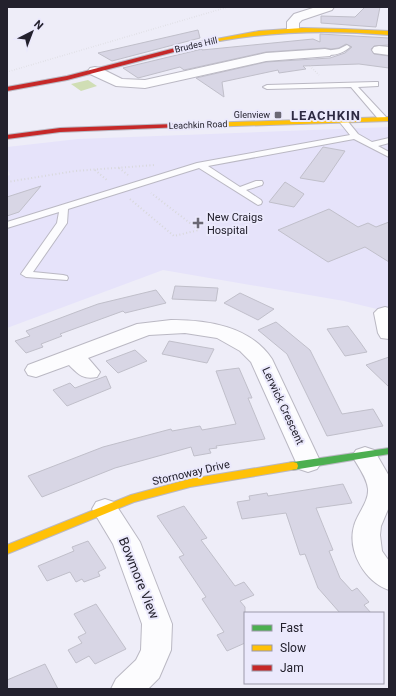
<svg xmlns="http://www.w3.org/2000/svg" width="396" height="696" viewBox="0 0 396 696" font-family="Roboto,sans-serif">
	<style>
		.built { fill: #e6e3fa }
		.green { fill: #d0deb5 }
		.building { fill: #d8d6e5; stroke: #c0bfca }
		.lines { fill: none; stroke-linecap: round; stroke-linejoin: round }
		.lane-casing { stroke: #bab8c3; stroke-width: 2 }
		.street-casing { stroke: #bab8c3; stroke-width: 2 }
		.fast-casing { stroke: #bab8c3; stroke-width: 2 }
		.slow-casing { stroke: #bab8c3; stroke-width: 2 }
		.jam-casing { stroke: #bab8c3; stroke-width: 2 }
		.path-far1 { stroke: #d8d8db; stroke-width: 1.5; stroke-dasharray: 0.5 2; stroke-linecap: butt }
		.path { stroke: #d8d8db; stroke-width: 2; stroke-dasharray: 1 2.5; stroke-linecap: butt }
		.lane { fill: #fcfcfe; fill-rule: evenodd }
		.street { fill: #fcfcfe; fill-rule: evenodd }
		.fast { fill: #4caf50; fill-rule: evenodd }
		.slow { fill: #ffc107; fill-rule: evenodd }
		.jam { fill: #c62828; fill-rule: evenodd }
		.poi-dot { fill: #6a6874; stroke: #ebe9fc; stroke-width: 1.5 }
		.labels { text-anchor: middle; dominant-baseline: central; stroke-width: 4; stroke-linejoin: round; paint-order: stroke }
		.far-street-label { font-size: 9px; fill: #23212d; stroke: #ebe9fc }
		.far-poi-label { font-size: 9px; fill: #23212d; stroke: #ebe9fc; text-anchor: end }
		.poi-label { font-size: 11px; fill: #23212d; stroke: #ebe9fc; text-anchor: start }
		.street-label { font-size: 11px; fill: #23212d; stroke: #ebe9fc }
		.far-district-label { font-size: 13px; font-weight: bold; letter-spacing: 1px; fill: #2e2a43; stroke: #ebe9fc }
		.near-street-label { font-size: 13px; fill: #23212d; stroke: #ebe9fc }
	</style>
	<rect width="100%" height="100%" fill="#eeedf8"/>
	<path class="built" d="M389,127V312L344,301L163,270L7,328V176L10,175L7,167V147L78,139Z"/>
	<path class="green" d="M88,80L97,86L81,91L71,84Z"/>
	<path class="building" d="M365,7H380L376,27L321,23V16L355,17Z
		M198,30L200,38L112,61L98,53Z
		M320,34L389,38V45L374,46L371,49L374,54L389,56V68L359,64L303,66L306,69L279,73L278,70L222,82L224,97L196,78L266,62L330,58L345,53L352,47L346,44L339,48L331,49L325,48L266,52L184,70L180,67L138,78L123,68L202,49V50L313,39L320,42Z
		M323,147L345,151L324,182L300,178Z
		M285,182L304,194L294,207L269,202Z
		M41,186L19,212L7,216V197Z
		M329,209L358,227L368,223L376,227L389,222V262L365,247L328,262L278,230Z
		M175,286L218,288L216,301L172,299Z
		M156,290L166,303L125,313L123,311L60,334L62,336L41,344L43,347L26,353L15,341L30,336L26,331L79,311L98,304Z
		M240,293L274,309L258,320L224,303Z
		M276,322L310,350L342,414L373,409L383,426L327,436L287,354L258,330Z
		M348,326L360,342L367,352L345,356L327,329Z
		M169,341L191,345L214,349L207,363L162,354Z
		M135,350L147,361L118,373L106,361Z
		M389,357V387L366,365Z
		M239,368L252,398H248L265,439L216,446L217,448L209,449L211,453L194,456L191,447L115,468L42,497L28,476L103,447L171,429L172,431L200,426L202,430L236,424L216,371Z
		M106,376L111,388L67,406L53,390L70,383L75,388Z
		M343,484L352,503L316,508L333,550L329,551L340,578L352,591L357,588L369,602L364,605L371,613H340L318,588L305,554L300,555L286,513L242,519L237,502L250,500L249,496L267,493L268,496Z
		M184,506L207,538L201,540L235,586L244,582L254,595L240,601L245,607V643L227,651L217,635L224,632L202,599L206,597L179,557L184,555L157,516Z
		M88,541L106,568L98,572L100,576L84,582L82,579L76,582L70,572L47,581L38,566L74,551L72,547Z
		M96,604L126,649L95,664L89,656L76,663L68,650L82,643L78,637L86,633L74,614Z
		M45,664L58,689H7V680Z"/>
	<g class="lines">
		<defs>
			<path id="lane" d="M347,45L350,47C344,53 329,58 322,53L325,51L339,49Z
				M375,82H378V86L358,87L386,117L387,119L383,121H380L351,87L267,89L263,87L267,85Z
				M339,118H345L358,134L372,142L389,138V143L378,146L389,152V157L354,139L208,166L240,187L256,181H262L263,183L262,185L246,190L261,200L262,202L261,204L258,205L199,168L68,209L67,223L33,272L63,275L67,276L68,278L67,280L26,277L21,274L57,223L59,212L7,228V222L197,163L350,135L338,120Z"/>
			<path id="street" d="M316,7H334L332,10L302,20L299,23V29L298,32H288L287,29V22L294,14Z
				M379,46L389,47V55L374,53L372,50L374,47Z
				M325,49L330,50L332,53L330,56L266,61L145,88L116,86L90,74L88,71L90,68L95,67L100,68L122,79L145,80L266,53Z
				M385,307L389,308V339L381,338L378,333L374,313L378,309Z
				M171,320C208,320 250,326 272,359L321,463L317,469L308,472L299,469L251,362L240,351L217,338L185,333L149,335L88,358L100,372L97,377C83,380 78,374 69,365L36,377L28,375L25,370L28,365L137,324Z
				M365,447L374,450L389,476V507L381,526L380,535L382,551L389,561V590C365,582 347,551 354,526C357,514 369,502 368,489C367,478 358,466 352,456L356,450Z
				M105,499L114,502L140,542L172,624L171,650L159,678L148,689H111L116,679L136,660L141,650L142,624L113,544L92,509L96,502Z"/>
			<path id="fast" d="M389,448V454L293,470L289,469L288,466L289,463L293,462Z"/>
			<path id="slow" d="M302,28L344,29L389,31V35C330,30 273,31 214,42L211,40L259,31Z
				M389,117V121L205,127L202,125L205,123Z
				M293,462L297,463L298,466L297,469L190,487L134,502L7,554V545L131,495L190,479Z"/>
			<path id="jam" d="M214,38L216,39V41L67,80L7,91V87L67,76Z
				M205,123L208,125L207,126L60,132L7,139V135L60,128Z"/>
		</defs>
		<use href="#lane" class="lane-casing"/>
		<use href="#street" class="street-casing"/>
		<use href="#fast" class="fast-casing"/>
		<use href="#slow" class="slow-casing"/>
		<use href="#jam" class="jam-casing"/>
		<path class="path-far1" d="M310,66L319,75
			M7,72L228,7"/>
		<path class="path" d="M119,168L128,175
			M95,170L108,181
			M7,182L75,171L155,165
			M130,199L174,236L199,230L151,193"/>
		<use href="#lane" class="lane"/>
		<use href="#street" class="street"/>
		<use href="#fast" class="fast"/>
		<use href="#slow" class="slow"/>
		<use href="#jam" class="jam"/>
	</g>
	<g class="poi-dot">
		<rect x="274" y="111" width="8" height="8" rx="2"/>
		<path d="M196 217h4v4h4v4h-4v4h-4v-4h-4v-4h4z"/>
	</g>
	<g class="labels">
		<g class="far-street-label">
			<text transform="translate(196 45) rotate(-13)">Brudes Hill</text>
			<text transform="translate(198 125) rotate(-2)">Leachkin Road</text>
		</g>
		<g class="far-poi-label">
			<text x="270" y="115">Glenview</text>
		</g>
		<g class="poi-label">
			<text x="207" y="217">New Craigs<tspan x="207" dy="13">Hospital</tspan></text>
		</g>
		<g class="street-label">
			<text transform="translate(283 406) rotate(65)">Lerwick Crescent</text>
			<text transform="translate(191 473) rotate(-13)">Stornoway Drive</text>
		</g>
		<g class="far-district-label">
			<text x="326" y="115">LEACHKIN</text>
		</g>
		<g class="near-street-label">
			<text transform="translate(139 578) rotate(68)">Bowmore View</text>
		</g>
	</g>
	<rect width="396" height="696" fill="none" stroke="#23212d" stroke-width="16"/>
	<rect x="244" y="612" width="140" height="72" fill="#ebe9fc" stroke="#9b99a9"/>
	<rect x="252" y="625" width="20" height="6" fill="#4caf50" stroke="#9b99a9"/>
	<text x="280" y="632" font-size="12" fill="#23212d">Fast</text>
	<rect x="252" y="645" width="20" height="6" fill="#ffc107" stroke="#9b99a9"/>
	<text x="280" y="652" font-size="12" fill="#23212d">Slow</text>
	<rect x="252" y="665" width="20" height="6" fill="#c62828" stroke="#9b99a9"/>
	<text x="280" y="672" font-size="12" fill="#23212d">Jam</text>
	<g transform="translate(32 32) rotate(42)" stroke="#ebe9fc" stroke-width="3" paint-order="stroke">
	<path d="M0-3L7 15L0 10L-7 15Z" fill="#23212d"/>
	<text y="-6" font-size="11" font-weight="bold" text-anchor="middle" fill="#23212d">N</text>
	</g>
</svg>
